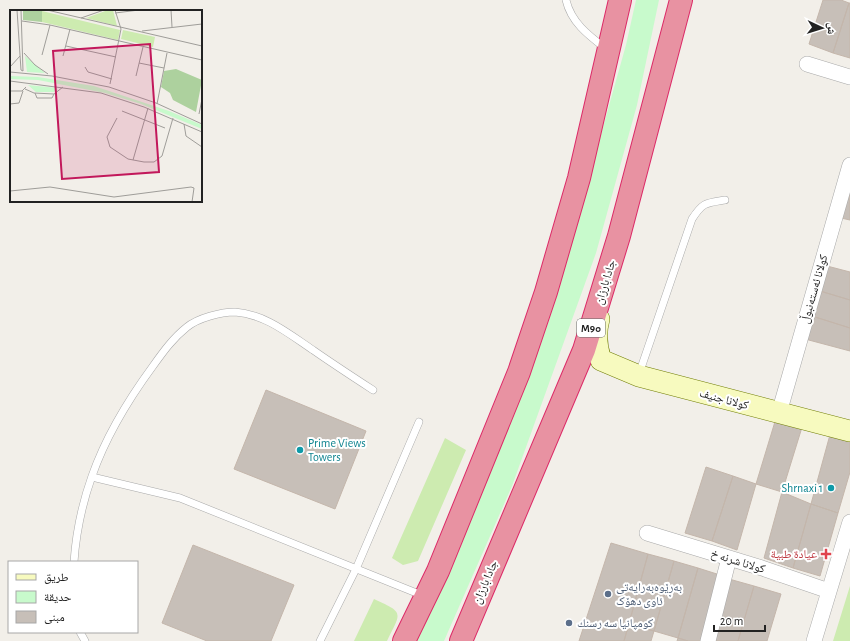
<svg xmlns="http://www.w3.org/2000/svg" width="850" height="641" viewBox="0 0 850 641" font-family="'Alegreya Sans','Noto Naskh Arabic',sans-serif">
	<style>
		.grass { fill: #cdebb0 }
		.park { fill: #c8facc }
		.building { fill: #c7bfb8; stroke: #c4b6ab }
		.lines { fill: none; stroke-linecap: round; stroke-linejoin: round }
		.lane-casing { stroke: #a9a9a9; stroke-width: 8 }
		.street-casing { stroke: #a9a9a9; stroke-width: 16 }
		.secondary-casing { stroke: #707d05; stroke-width: 22 }
		.highway-casing { stroke: #dc2a67; stroke-width: 24 }
		.lane { stroke: #fff; stroke-width: 7 }
		.street { stroke: #fff; stroke-width: 15 }
		.secondary { stroke: #f7fabf; stroke-width: 21 }
		.highway { stroke: #e892a2; stroke-width: 22 }
		.culture-dot { fill: #0f9aa8; stroke: #fff; stroke-width: 1.5 }
		.health-dot { fill: #e0444e; stroke: #fff; stroke-width: 1.5 }
		.service-dot { fill: #5c6f8a; stroke: #fff; stroke-width: 1.5 }
		.labels { text-anchor: middle; dominant-baseline: central; stroke-width: 4; stroke-linejoin: round; paint-order: stroke }
		.shield { fill: #fff; stroke: #646464; stroke-width: 1 }
		.shield-label { font-size: 11px; font-weight: bold; fill: #222 }
		.street-label { font-size: 12px; fill: #222; stroke: #fff }
		.culture-label { font-size: 12px; fill: #0d838f; stroke: #fff; text-anchor: start }
		.health-label { font-size: 12px; fill: #be3a42; stroke: #fff; text-anchor: end }
		.service-label { font-size: 12px; fill: #4e5e75; stroke: #fff; text-anchor: start }
		.inset-road { fill: none; stroke: #9f9d99; stroke-width: 1 }
		.view { fill: #c2185b; fill-opacity: 0.15; stroke: #c2185b; stroke-width: 2 }
		.inset-edge { fill: none; stroke: #222; stroke-width: 2 }
	</style>
	<rect width="100%" height="100%" fill="#f2efe9"/>
	<path class="grass" d="M445,438L466,450L418,561L403,565L392,558Z
		M850,586V641H833Z
		M374,599C405,613 401,612 387,641H354Z"/>
	<path class="park" d="M636,0H659L637,105L596,253L512,486L444,641H416L458,553L548,323L626,45Z"/>
	<path class="building" d="M823,0H841L849,3L833,53L809,44Z
		M849,3H850V58L833,53Z
		M849,194H850V220L841,218Z
		M827,266L850,272V300L820,291Z
		M820,291L850,300V328L812,316Z
		M812,316L850,328V351L805,339Z
		M266,390L366,431L335,509L234,469Z
		M777,415L803,424L782,492L756,484Z
		M831,431L850,437V472L838,513L811,504Z
		M706,467L733,476L712,541L685,533Z
		M733,476L756,484L737,550L712,541Z
		M782,492L811,504L793,568L764,558Z
		M811,504L838,513L820,576L793,568Z
		M611,543L648,554L624,641H579Z
		M193,545L294,585L271,641H207L162,623Z
		M648,554L674,561L654,631L629,624Z
		M674,561L698,568L678,638L654,631Z
		M698,568L720,575L703,641H688L678,638Z
		M729,579L754,586L738,641H711Z
		M754,586L781,594L767,641H738Z
		M629,624L654,631L651,641H624Z
		M678,638L688,641H677Z"/>
	<g class="lines">
		<defs>
			<path id="lane" d="M566,0C571,22 588,35 605,48
				M639,374L692,219C703,202 706,203 725,200
				M92,477L180,498L424,596
				M74,562C76,533 82,504 92,476C106,436 128,400 153,366C163,352 173,338 187,327C198,318 221,312 235,312C265,314 289,334 313,350C333,364 353,377 373,390
				M80,632L85,641
				M320,641L356,569L419,422"/>
			<path id="street" d="M807,64L850,77
				M779,413L850,165
				M647,533L762,568L829,591
				M708,641L729,558
				M814,641L850,522"/>
			<path id="secondary" d="M599,319C595,334 596,346 601,360L639,376L850,431"/>
			<path id="highway" d="M404,641L438,571L519,372L546,292L579,178L620,0
				M461,641L584,350L619,236L681,0"/>
		</defs>
		<use href="#lane" class="lane-casing"/>
		<use href="#street" class="street-casing"/>
		<use href="#secondary" class="secondary-casing"/>
		<use href="#highway" class="highway-casing"/>
		<use href="#lane" class="lane"/>
		<use href="#street" class="street"/>
		<use href="#secondary" class="secondary"/>
		<use href="#highway" class="highway"/>
	</g>
	<g class="culture-dot">
		<circle cx="300" cy="450" r="4"/>
		<circle cx="831" cy="488" r="4"/>
	</g>
	<path class="health-dot" d="M824 548h4v4h4v4h-4v4h-4v-4h-4v-4h4z"/>
	<g class="service-dot">
		<circle cx="608" cy="594" r="4"/>
		<circle cx="569" cy="623" r="4"/>
	</g>
	<g class="labels">
		<rect class="shield" x="577" y="319" width="28" height="18" rx="3"/>
		<g class="shield-label">
			<text x="591" y="328">M90</text>
		</g>
		<g class="street-label">
			<text transform="translate(605 282) rotate(-73)">جادا بارزان</text>
			<text transform="translate(814 289) rotate(-74)">كولانا ئەستەنبوڵ</text>
			<text transform="translate(724 399) rotate(15)">كولانا جنيف</text>
			<text transform="translate(738 561) rotate(17)">كولانا شرنه خ</text>
			<text transform="translate(485 582) rotate(-67)">جادا بارزان</text>
		</g>
		<g class="culture-label">
			<text x="308" y="443">Prime Views<tspan x="308" dy="14">Towers</tspan></text>
			<text x="823" y="488" text-anchor="end">Shrnaxi 1</text>
		</g>
		<g class="health-label">
			<text x="817" y="554">عيادة طبية</text>
		</g>
		<g class="service-label">
			<text x="616" y="587">بەڕێوەبەرایەتی<tspan x="616" dy="14">ئاوی دهۆک</tspan></text>
			<text x="577" y="623">كومپانيا سه رسنك</text>
		</g>
	</g>
	<g transform="translate(10 10)">
		<rect width="192" height="192" fill="#f2efe9"/>
		<path d="M98,0H103L107,16L76,8ZM32,1L110,20L108,30L32,12ZM113,20L145,27L143,37L111,29Z" fill="#cdebb0"/>
		<path d="M13,0L32,1V12L13,10ZM166,59L192,70L186,102L163,90L160,83L151,77L154,61Z" fill="#add19e"/>
		<path d="M15,46L35,63L17,62ZM0,66L28,67L84,76L159,101L192,115V119L131,94L95,83L28,70L0,69ZM18,75L47,78L44,82H26Z" fill="#c8facc"/>
		<path class="inset-road" d="M7,0L11,60L13,61L11,0M37,0L192,36M161,0L162,17M105,3L129,0M71,8L94,0M12,11L40,15L192,50M132,21L192,14M56,36L106,47M14,43L25,55L38,64M32,45L40,15M53,46L60,19M129,53L154,58M0,57L10,46M75,57L78,62L102,69M0,62L42,66L99,77L146,93L192,114M126,66L133,37M0,71L91,83L134,97L192,122M100,74L111,19L105,0M15,79L24,83L44,84L53,77M0,81H12L16,77M25,83L27,88H42L44,84M0,94L9,93L13,81M147,94L157,43M112,101L155,118M189,104L192,89M107,108L97,127L100,137L118,149L134,152H144L152,146L163,108M174,114L176,126L192,137M123,150L138,98M0,181L40,177L104,187L181,177L184,178L182,192"/>
		<path class="view" d="M140,34L149,162L52,169L43,41Z"/>
		<rect width="192" height="192" class="inset-edge"/>
	</g>
	<rect x="8" y="561" width="130" height="72" fill="#ffffff" stroke="#a7a7a7"/>
	<rect x="16" y="574" width="20" height="6" fill="#f7fabf" stroke="#a7a7a7"/>
	<text x="44" y="581" font-size="12" fill="#222222">طريق</text>
	<rect x="16" y="591" width="20" height="12" fill="#c8facc" stroke="#a7a7a7"/>
	<text x="44" y="601" font-size="12" fill="#222222">حديقة</text>
	<rect x="16" y="611" width="20" height="12" fill="#c7bfb8" stroke="#a7a7a7"/>
	<text x="44" y="621" font-size="12" fill="#222222">مبنى</text>
	<g transform="translate(822 28) rotate(94)" stroke="#ffffff" stroke-width="3" paint-order="stroke">
	<path d="M0-3L7 15L0 10L-7 15Z" fill="#222222"/>
	<text y="-6" font-size="11" font-weight="bold" text-anchor="middle" fill="#222222">ش</text>
	</g>
	<path d="M714 625v6h51v-6" fill="none" stroke="#222222" stroke-width="2"/>
	<text x="720" y="625" font-size="12" fill="#222222" stroke="#ffffff" stroke-width="3" paint-order="stroke">20 m</text>
</svg>
